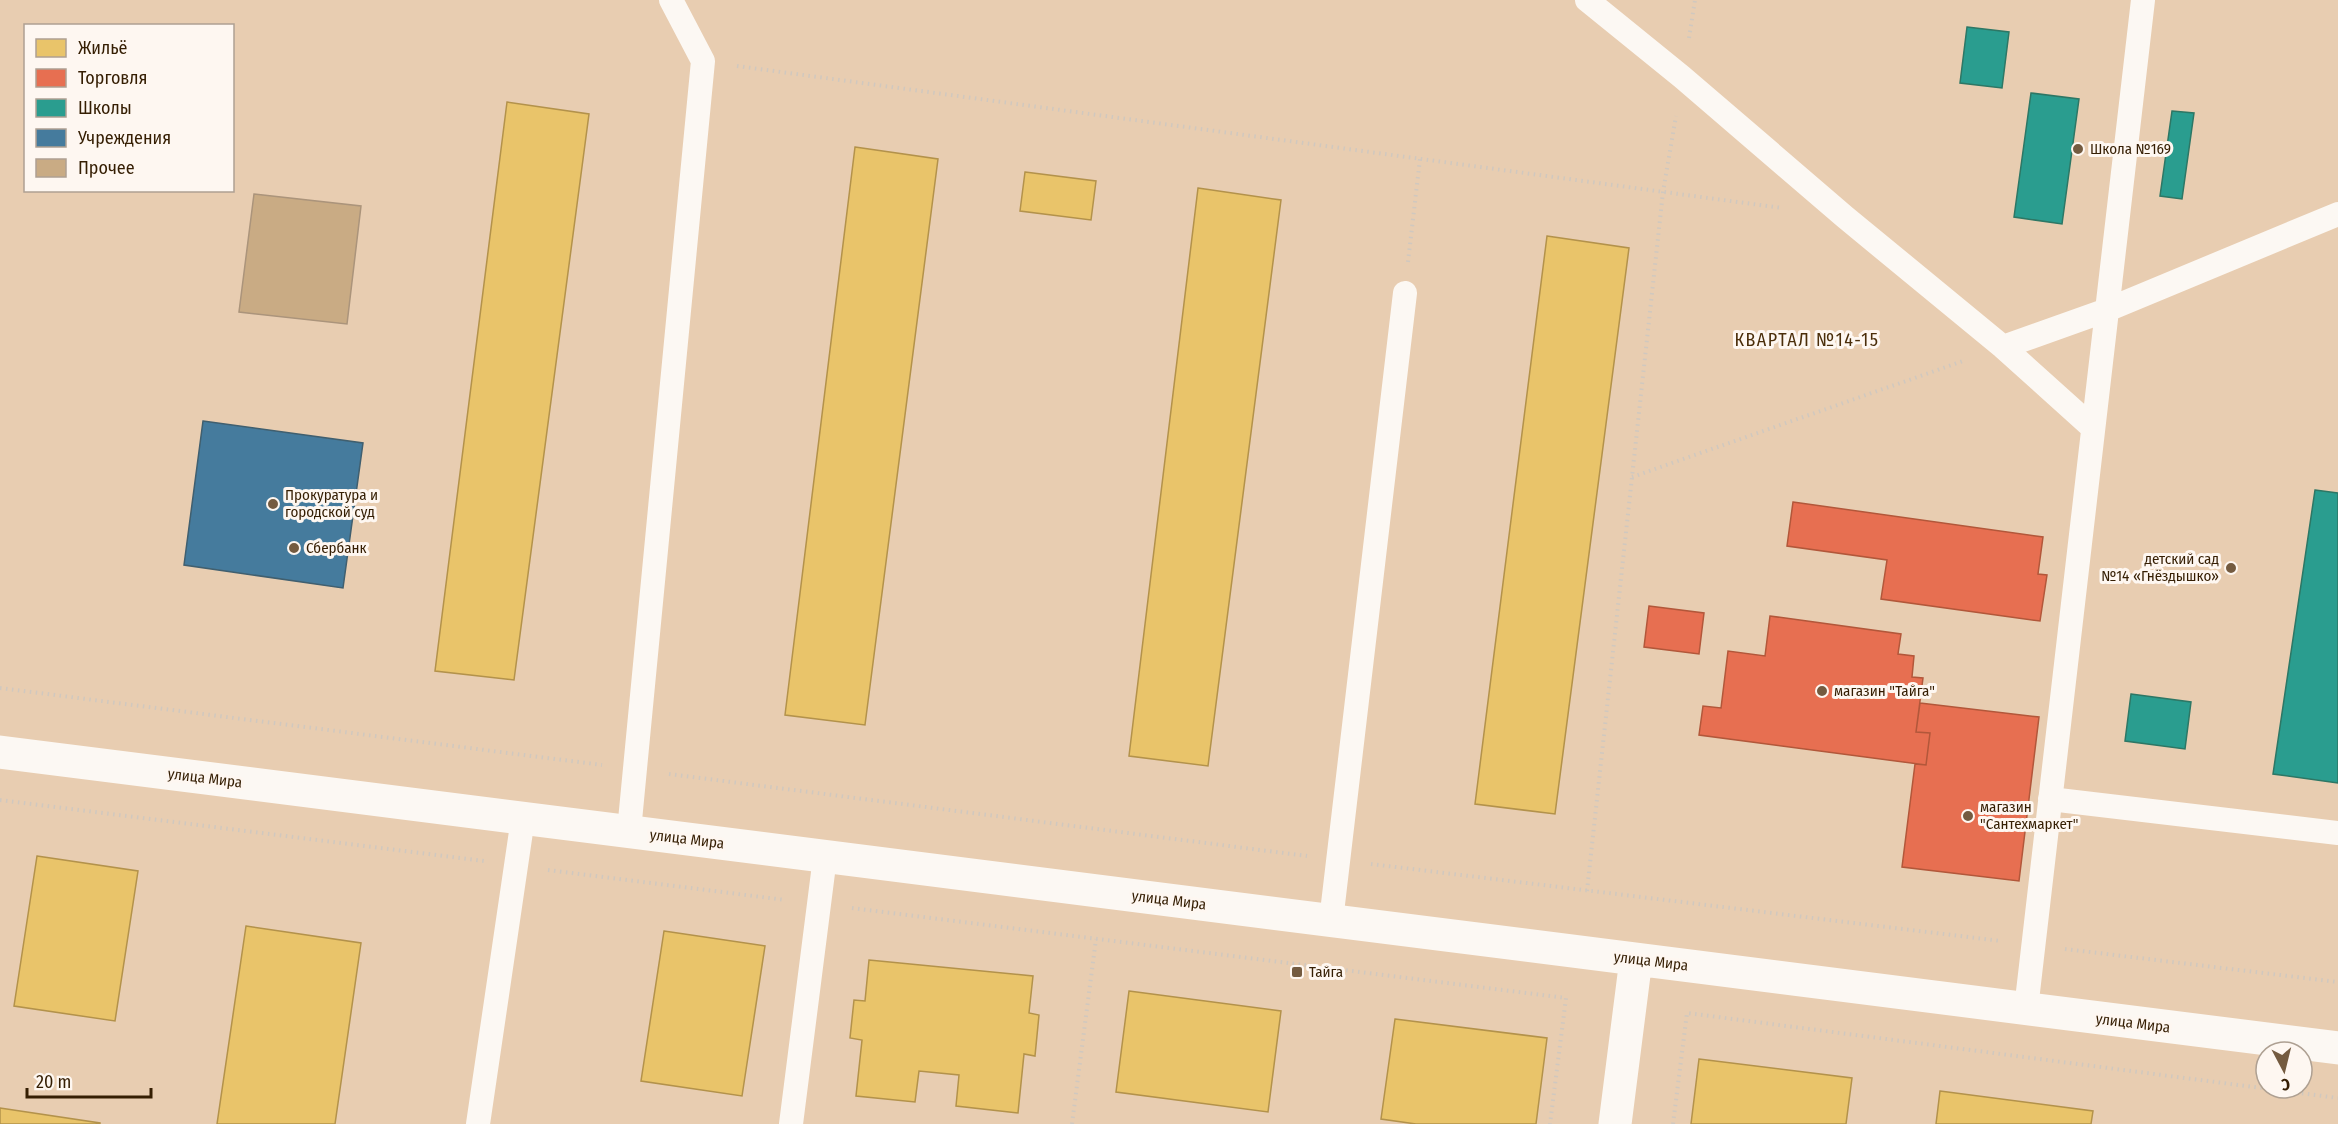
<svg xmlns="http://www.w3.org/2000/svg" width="2338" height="1124" viewBox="0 0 2338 1124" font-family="'Fira Sans Condensed',sans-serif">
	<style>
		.homes { fill: #e9c46a; stroke: #b3924b; stroke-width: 1.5 }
		.shops { fill: #e76f51; stroke: #b2573a; stroke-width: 1.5 }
		.schools { fill: #2a9d8f; stroke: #2d7765; stroke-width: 1.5 }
		.public { fill: #457b9d; stroke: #405f6f; stroke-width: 1.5 }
		.building { fill: #c9ab84; stroke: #ab947b; stroke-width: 1.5 }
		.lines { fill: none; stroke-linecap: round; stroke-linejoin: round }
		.path { stroke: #d0c8bf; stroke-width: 4; stroke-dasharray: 1.5 4.5; stroke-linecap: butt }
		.service { stroke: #fcf8f3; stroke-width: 24 }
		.tertiary { stroke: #fcf8f3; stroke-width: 33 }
		.poi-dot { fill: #745b40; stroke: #fef7f1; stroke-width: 2 }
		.labels { text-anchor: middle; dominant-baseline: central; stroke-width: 6; stroke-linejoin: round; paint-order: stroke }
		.poi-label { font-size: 15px; fill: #351e03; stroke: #fef7f1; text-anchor: start }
		.street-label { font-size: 15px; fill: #351e03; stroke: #fef7f1 }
		.quarter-label { font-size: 18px; letter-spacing: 1.5px; fill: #4b2e0a; stroke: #fef7f1 }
	</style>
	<rect width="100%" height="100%" fill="#e8cdb1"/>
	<path class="homes" d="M507,102L589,114L514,680L435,671Z
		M855,147L938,159L865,725L785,715Z
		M1025,172L1096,181L1091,220L1020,211Z
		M1198,188L1281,200L1208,766L1129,756Z
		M1547,236L1629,248L1555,814L1475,804Z
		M37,856L138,871L115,1021L14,1006Z
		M246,926L361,943L335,1124H217Z
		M664,931L765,946L742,1096L641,1081Z
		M869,960L1033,976L1029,1013L1039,1015L1035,1056L1024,1054L1018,1113L956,1106L959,1075L919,1071L915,1102L856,1096L862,1040L850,1038L854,1000L865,1001Z
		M1129,991L1281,1011L1268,1112L1116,1092Z
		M1395,1019L1547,1038L1536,1124H1416L1381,1119Z
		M1699,1059L1852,1078L1846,1124H1691Z
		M1940,1091L2093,1111L2091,1124H1936Z
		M0,1108L100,1123V1124H0Z"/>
	<path class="shops" d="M1793,502L2043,537L2038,574L2047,575L2040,621L1881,599L1887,560L1787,546Z
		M1649,606L1704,613L1699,654L1644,647Z
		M1770,616L1901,634L1898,654L1914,656L1912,677L1923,678L1916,732L1930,733L1926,765L1699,735L1703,706L1721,708L1728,651L1765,656Z
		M1920,703L2039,717L2019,881L1902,867L1915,764L1926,765L1930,733L1916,732Z"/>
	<path class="schools" d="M1967,27L2009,32L2002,88L1960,83Z
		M2031,93L2079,99L2062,224L2014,217Z
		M2172,111L2194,113L2182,199L2160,196Z
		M2315,490L2338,493V783L2273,774Z
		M2131,694L2191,702L2185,749L2125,741Z"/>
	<path class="public" d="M203,421L363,443L343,588L184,565Z"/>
	<path class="building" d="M254,194L361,206L347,324L239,312Z"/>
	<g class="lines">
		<path class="path" d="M1689,38L1695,0
			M737,66L1782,208
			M1408,262L1420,159
			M1632,477L1966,360
			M0,688L602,765
			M669,774L1307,856
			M0,800L484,861
			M1371,864L2001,941
			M548,870L785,900
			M1587,891L1663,192L1676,116
			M852,908L1566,998L1550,1124
			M2065,949L2338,982
			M1072,1124L1096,939
			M1673,1124L1687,1013L2338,1098"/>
		<path class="service" d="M1587,0L1682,77L1845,217L2003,347L2093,428
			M2003,347L2107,310L2338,214
			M2050,799L2338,833
			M629,831L703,61L671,0
			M1331,921L1405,293
			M2026,1009L2143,0
			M478,1124L523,818
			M791,1124L825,857"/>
		<path class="tertiary" d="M0,752L2338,1048
			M1615,1124L1636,959"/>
	</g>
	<g class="poi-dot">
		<circle cx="2078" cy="149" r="6"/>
		<circle cx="273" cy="504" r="6"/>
		<circle cx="294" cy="548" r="6"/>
		<circle cx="2231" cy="568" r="6"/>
		<circle cx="1822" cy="691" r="6"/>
		<circle cx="1968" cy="816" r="6"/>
		<rect x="1291" y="966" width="12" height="12" rx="3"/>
	</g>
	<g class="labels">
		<g class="poi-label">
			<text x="2090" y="149">Школа №169</text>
			<text x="285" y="495">Прокуратура и<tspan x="285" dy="17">городской суд</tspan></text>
			<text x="306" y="548">Сбербанк</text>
			<text x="2219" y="559" text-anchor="end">детский сад<tspan x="2219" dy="17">№14 «Гнёздышко»</tspan></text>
			<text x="1834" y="691">магазин "Тайга"</text>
			<text x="1980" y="807">магазин<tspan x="1980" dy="17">"Сантехмаркет"</tspan></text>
			<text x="1309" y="972">Тайга</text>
		</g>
		<g class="street-label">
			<text transform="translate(205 778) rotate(7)">улица Мира</text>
			<text transform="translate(687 839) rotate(7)">улица Мира</text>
			<text transform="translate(1169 900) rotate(7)">улица Мира</text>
			<text transform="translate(1651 961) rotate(7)">улица Мира</text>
			<text transform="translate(2133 1023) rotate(7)">улица Мира</text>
		</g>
		<g class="quarter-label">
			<text x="1807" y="340">КВАРТАЛ №14-15</text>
		</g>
	</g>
	<rect x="24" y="24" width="210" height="168" fill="#fef7f1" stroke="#aea092" stroke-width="1.5"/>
	<rect x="36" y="39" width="30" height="18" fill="#e9c46a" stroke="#aea092" stroke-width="1.5"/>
	<text x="78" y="54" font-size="18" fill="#351e03">Жильё</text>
	<rect x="36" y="69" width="30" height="18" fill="#e76f51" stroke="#aea092" stroke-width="1.5"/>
	<text x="78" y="84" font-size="18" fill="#351e03">Торговля</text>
	<rect x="36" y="99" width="30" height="18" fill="#2a9d8f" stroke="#aea092" stroke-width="1.5"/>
	<text x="78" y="114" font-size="18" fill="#351e03">Школы</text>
	<rect x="36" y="129" width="30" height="18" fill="#457b9d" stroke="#aea092" stroke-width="1.5"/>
	<text x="78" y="144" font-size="18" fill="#351e03">Учреждения</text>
	<rect x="36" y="159" width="30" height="18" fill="#c9ab84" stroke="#aea092" stroke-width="1.5"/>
	<text x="78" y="174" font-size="18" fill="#351e03">Прочее</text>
	<g transform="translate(2284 1070) rotate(173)"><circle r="28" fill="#fef7f1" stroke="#aea092" stroke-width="1.5"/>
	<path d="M0-4.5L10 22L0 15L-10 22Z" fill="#745b40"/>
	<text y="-9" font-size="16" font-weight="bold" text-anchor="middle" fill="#351e03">С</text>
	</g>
	<path d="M27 1088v9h124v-9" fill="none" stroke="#351e03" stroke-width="3"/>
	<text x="36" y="1088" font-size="18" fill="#351e03" stroke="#fef7f1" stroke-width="4.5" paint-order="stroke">20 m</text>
</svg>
